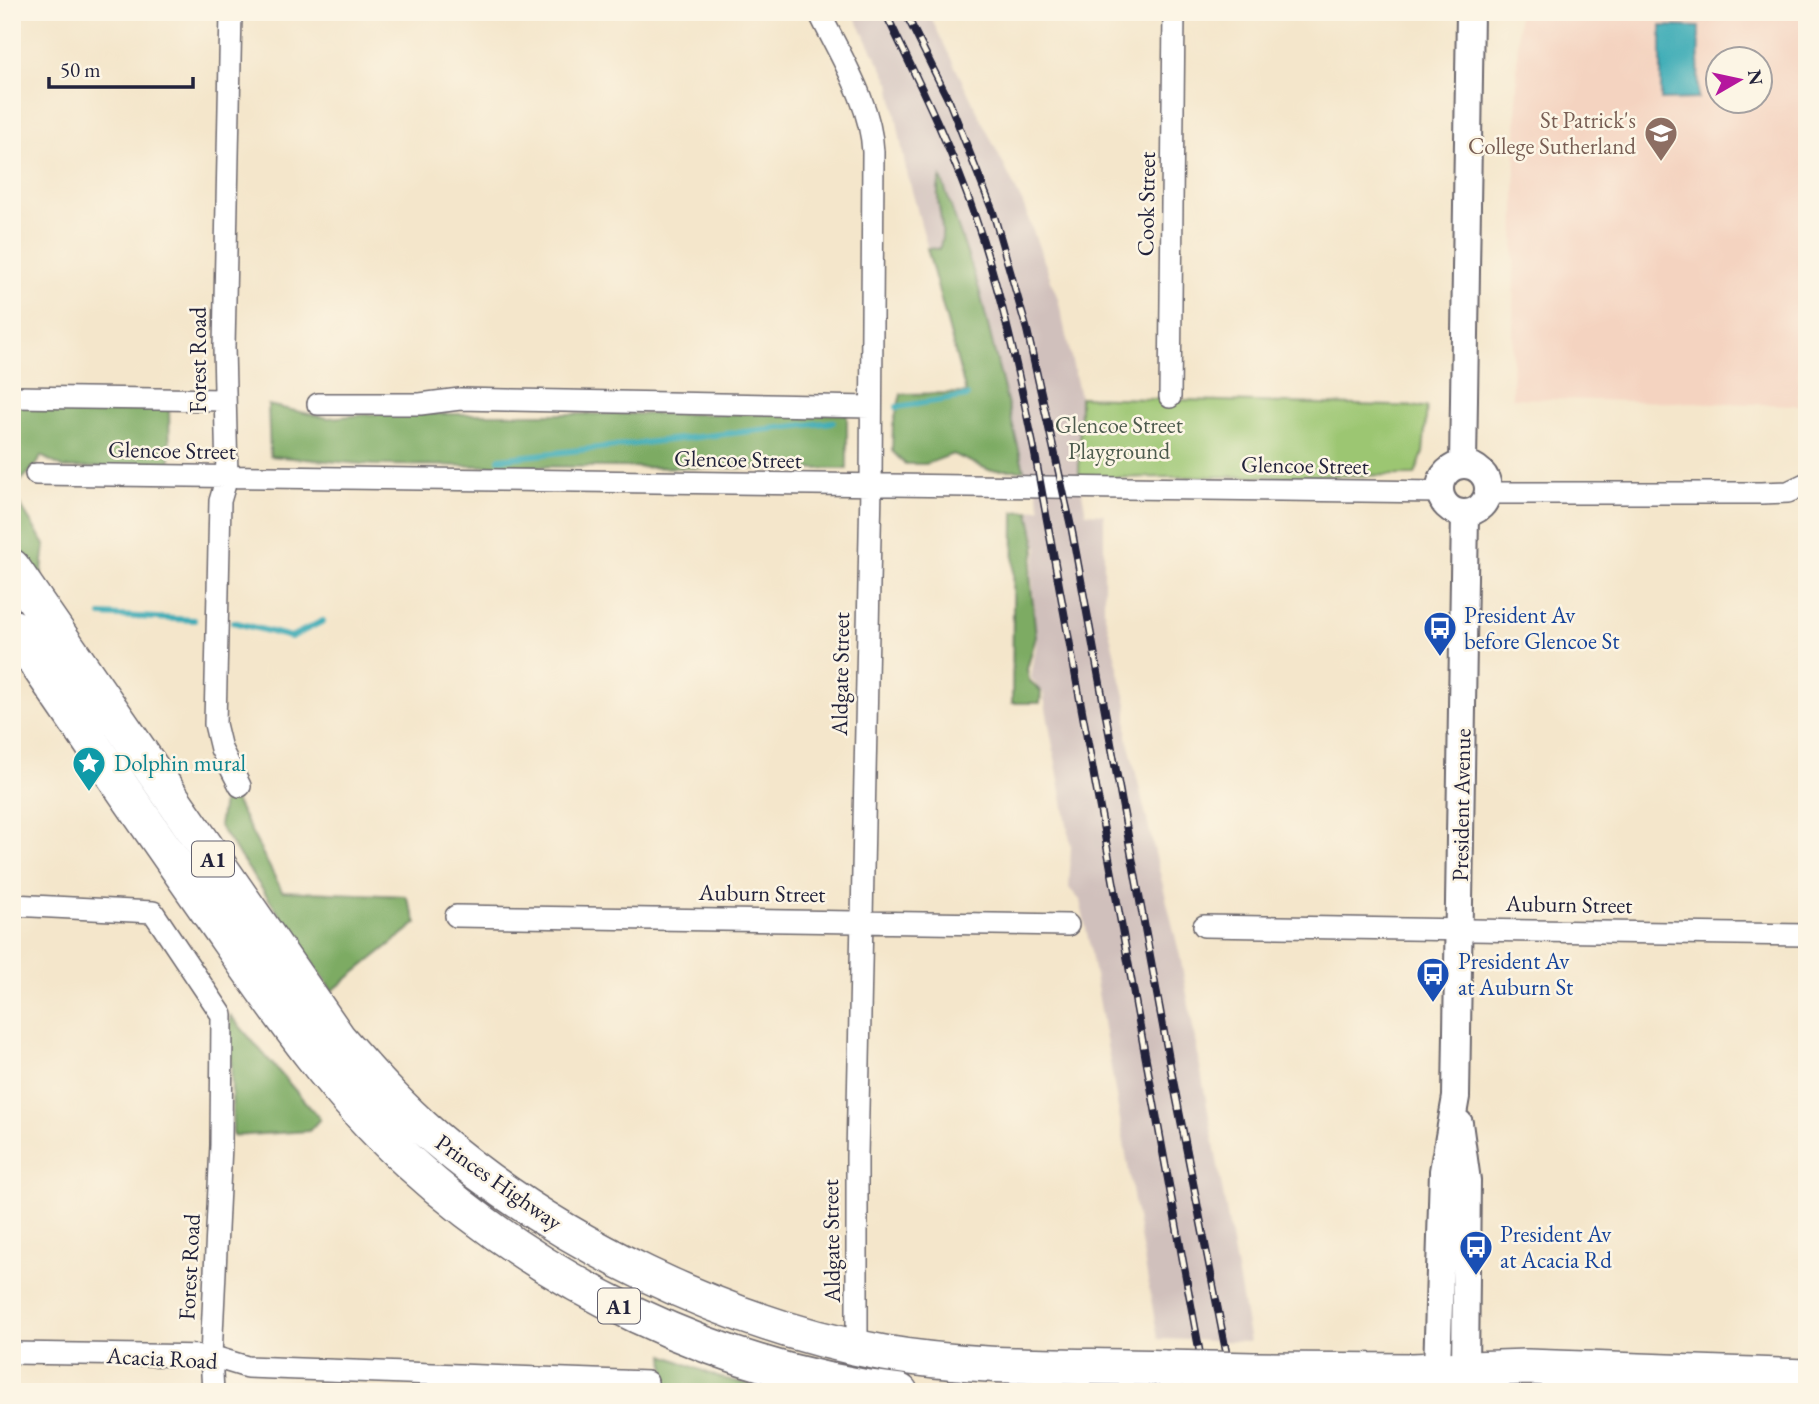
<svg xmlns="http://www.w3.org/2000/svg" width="1819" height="1404" viewBox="0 0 1819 1404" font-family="'EB Garamond',serif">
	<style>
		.built { fill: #f4d3c0; fill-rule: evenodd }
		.industrial { fill: #d0c0bc }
		.green { fill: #9cc672; stroke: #5f7456; stroke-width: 2 }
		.forest { fill: #7dab64; stroke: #506650; stroke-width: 2 }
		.water { fill: #3aabb6; stroke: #2e6678; stroke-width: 2 }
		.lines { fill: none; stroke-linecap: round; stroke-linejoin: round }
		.stream { stroke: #3aabb6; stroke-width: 6 }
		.minor-casing { stroke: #6c676d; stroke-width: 24 }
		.tertiary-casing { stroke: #6c676d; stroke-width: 30 }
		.trunk-casing { stroke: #6c676d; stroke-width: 38 }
		.minor { stroke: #fff; stroke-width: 21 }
		.tertiary { stroke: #fff; stroke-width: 26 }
		.trunk { stroke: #fff; stroke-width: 35 }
		.rail-casing { stroke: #22223b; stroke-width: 8 }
		.rail { stroke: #fcf5e5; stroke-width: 5; stroke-dasharray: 16; stroke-linecap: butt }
		.trunk-bridge-casing { stroke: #6c676d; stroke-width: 38; stroke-linecap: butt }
		.trunk-bridge { stroke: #fff; stroke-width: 35 }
		.labels { text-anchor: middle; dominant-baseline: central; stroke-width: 5; stroke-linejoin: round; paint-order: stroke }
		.shield { fill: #fcf5e5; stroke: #63616e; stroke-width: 2 }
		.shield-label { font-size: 21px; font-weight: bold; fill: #22223b }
		.education-label { font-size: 23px; fill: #785e54; stroke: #fcf5e5; text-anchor: end }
		.street-label { font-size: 23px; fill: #22223b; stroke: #fcf5e5 }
		.park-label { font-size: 23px; fill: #4d5b4e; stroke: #fcf5e5 }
		.transit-label { font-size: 23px; fill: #164399; stroke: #fcf5e5; text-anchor: start }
		.culture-label { font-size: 23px; fill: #0d838f; stroke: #fcf5e5; text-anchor: start }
	</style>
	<rect width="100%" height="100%" fill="#fcf5e5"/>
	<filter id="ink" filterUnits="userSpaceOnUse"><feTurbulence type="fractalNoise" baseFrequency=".0143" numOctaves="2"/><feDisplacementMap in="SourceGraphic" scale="14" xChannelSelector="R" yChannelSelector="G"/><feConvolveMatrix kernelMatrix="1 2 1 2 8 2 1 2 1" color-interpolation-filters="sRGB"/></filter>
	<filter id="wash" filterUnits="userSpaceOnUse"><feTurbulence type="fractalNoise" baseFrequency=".00686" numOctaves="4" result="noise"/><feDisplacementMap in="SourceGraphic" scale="28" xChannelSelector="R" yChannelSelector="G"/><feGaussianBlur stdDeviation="1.57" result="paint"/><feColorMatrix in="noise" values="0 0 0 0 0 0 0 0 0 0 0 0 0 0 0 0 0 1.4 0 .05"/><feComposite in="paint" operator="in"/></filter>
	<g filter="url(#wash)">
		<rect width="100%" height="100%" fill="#f4e6cb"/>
		<path class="built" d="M1518,12H1807V212L1802,213L1798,405L1512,398ZM1717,60H1759V102H1717Z"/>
		<path class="industrial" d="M852,12H928L1023,204L1058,299L1080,397L1079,478L1086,513L1104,514V611L1127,704V737L1180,956L1250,1342L1158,1339L1090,947L1080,900L1069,888L1071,846L1043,692L1031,678L1037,640L1032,574L1038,548L1030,510L1041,508L1032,472L1023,470L967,394L905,165L890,83Z"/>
		<path class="green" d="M1080,397L1427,407L1423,453L1415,475L1079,478Z"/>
		<path class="forest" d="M941,177L979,289L1024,470H989L953,454L926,464H905L892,451L893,425L901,394L966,393L927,248L939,249C949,225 931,201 941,177Z
			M12,405L169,407L170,466L64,468L41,456C36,473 19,474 14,495L45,545L41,579L12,539Z
			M268,405L328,418L373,414H847V469L373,465L270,456Z
			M1029,511L1036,545L1030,574L1036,637L1027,669L1029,680L1041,691L1040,703H1012L1014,512Z
			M226,783L282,891L406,896L417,923L332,991L219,826Z
			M230,1015L320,1119L309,1131L233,1136Z
			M664,1355L718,1377L779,1392H667Z"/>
		<path class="water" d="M1661,26L1699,27L1698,99L1661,100Z"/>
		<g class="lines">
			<path class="stream" d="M897,407L967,396
				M499,459L833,422
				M101,615L194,620
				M233,622L291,637L323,621"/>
		</g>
	</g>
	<g filter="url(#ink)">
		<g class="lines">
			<defs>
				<path id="minor" d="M231,12L224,347L227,477L220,501L215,724L221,749L240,786
					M819,12C840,56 871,103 873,152L871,487L857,1157V1348
					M14,397L225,400
					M1170,397L1174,12
					M318,404H420L460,399L870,407
					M36,474L1440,492
					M1487,493H1761L1788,492L1807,483
					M12,905L153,912L222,1015L221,1145L211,1356L213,1392
					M456,916L1068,925
					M1204,926L1807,935
					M12,1353L211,1356L247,1367L647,1382"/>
				<path id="tertiary" d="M1463,464L1470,12
					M1440 489a24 24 0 1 1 48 0a24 24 0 1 1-48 0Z
					M1459,1123L1467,1181L1465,1368
					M1437,1370L1443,1171L1456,1097L1465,513"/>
				<path id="trunk" d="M12,567L338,1038C368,1072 399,1107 434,1137C555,1241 726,1325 884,1353C976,1369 1072,1365 1165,1368
					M12,627C80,727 148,826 217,924C275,1007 334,1094 409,1162C542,1284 720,1372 900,1392
					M1254,1370L1412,1371L1527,1367L1807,1377"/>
			</defs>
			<use href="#minor" class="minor-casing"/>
			<use href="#tertiary" class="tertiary-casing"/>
			<use href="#trunk" class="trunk-casing"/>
			<use href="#minor" class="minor"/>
			<use href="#tertiary" class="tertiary"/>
			<use href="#trunk" class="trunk"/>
			<defs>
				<path id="rail" d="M885,12C917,79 951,146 975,217C1001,292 1018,370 1034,449L1207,1392
					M905,12L949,101L993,212L1027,330L1072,531L1171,1070L1234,1392"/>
			</defs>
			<use href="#rail" class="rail-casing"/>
			<use href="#rail" class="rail"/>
			<defs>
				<path id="trunk-bridge" d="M1165,1368L1254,1370"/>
			</defs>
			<use href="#trunk-bridge" class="trunk-bridge-casing"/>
			<use href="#trunk-bridge" class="trunk-bridge"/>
		</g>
	</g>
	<defs>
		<symbol id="school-pin" viewBox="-11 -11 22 30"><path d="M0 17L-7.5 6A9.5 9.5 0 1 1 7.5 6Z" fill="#8d6e63" stroke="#fcf5e5"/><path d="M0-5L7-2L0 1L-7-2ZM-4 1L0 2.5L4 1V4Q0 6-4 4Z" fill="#fff"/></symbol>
		<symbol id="bus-pin" viewBox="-11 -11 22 30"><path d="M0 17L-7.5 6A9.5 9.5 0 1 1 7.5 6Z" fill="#1a4fb4" stroke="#fcf5e5"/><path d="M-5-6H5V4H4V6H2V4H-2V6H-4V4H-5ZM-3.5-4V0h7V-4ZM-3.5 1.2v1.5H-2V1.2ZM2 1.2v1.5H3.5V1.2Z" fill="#fff"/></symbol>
		<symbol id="sight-pin" viewBox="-11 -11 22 30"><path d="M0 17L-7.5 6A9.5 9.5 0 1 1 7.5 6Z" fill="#0f9aa8" stroke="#fcf5e5"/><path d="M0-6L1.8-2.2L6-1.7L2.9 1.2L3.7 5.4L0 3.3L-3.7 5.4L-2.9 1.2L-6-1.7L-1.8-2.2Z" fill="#fff"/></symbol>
	</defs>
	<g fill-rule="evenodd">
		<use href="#school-pin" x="1642" y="114" width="38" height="52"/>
		<use href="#bus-pin" x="1421" y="609" width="38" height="52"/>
		<use href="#sight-pin" x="70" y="744" width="38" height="52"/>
		<use href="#bus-pin" x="1414" y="955" width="38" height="52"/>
		<use href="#bus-pin" x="1457" y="1228" width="38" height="52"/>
	</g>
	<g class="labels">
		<g class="shield">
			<rect x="192" y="841.5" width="42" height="35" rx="5"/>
			<rect x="598" y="1288.5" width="42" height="35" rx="5"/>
		</g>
		<g class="shield-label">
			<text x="213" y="859">A1</text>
			<text x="619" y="1306">A1</text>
		</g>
		<g class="education-label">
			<text x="1636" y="120">St Patrick's<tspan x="1636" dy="26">College Sutherland</tspan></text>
		</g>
		<g class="street-label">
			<text transform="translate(1146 204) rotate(-89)">Cook Street</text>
			<text transform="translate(198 360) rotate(-90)">Forest Road</text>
			<text transform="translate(172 450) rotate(1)">Glencoe Street</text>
			<text transform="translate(738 459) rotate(1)">Glencoe Street</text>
			<text transform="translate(1305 465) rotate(1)">Glencoe Street</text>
			<text transform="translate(840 674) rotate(-89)">Aldgate Street</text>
			<text transform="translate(1461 805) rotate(-89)">President Avenue</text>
			<text transform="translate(762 893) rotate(1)">Auburn Street</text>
			<text transform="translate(1569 904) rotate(1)">Auburn Street</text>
			<text transform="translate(499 1182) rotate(35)">Princes Highway</text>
			<text transform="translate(831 1241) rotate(-91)">Aldgate Street</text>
			<text transform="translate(189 1267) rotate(-87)">Forest Road</text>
			<text transform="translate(162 1358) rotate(3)">Acacia Road</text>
		</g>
		<g class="park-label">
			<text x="1119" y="425">Glencoe Street<tspan x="1119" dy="26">Playground</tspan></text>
		</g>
		<g class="transit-label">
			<text x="1464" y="615">President Av<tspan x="1464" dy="26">before Glencoe St</tspan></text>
			<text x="1458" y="961">President Av<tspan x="1458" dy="26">at Auburn St</tspan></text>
			<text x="1500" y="1234">President Av<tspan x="1500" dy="26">at Acacia Rd</tspan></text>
		</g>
		<g class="culture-label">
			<text x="114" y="763">Dolphin mural</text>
		</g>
	</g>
	<rect width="1819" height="1404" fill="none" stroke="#fcf5e5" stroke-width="42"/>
	<g transform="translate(1739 80) rotate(81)"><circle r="33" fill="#fcf5e5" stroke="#a5a1a1" stroke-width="2"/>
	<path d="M0-5L12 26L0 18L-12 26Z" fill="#b5179e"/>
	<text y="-10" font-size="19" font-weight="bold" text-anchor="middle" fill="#22223b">N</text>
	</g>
	<path d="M49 77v10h144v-10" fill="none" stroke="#22223b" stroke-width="3.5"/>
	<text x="60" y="77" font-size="21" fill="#22223b" stroke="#fcf5e5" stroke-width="5" paint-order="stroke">50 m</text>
</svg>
